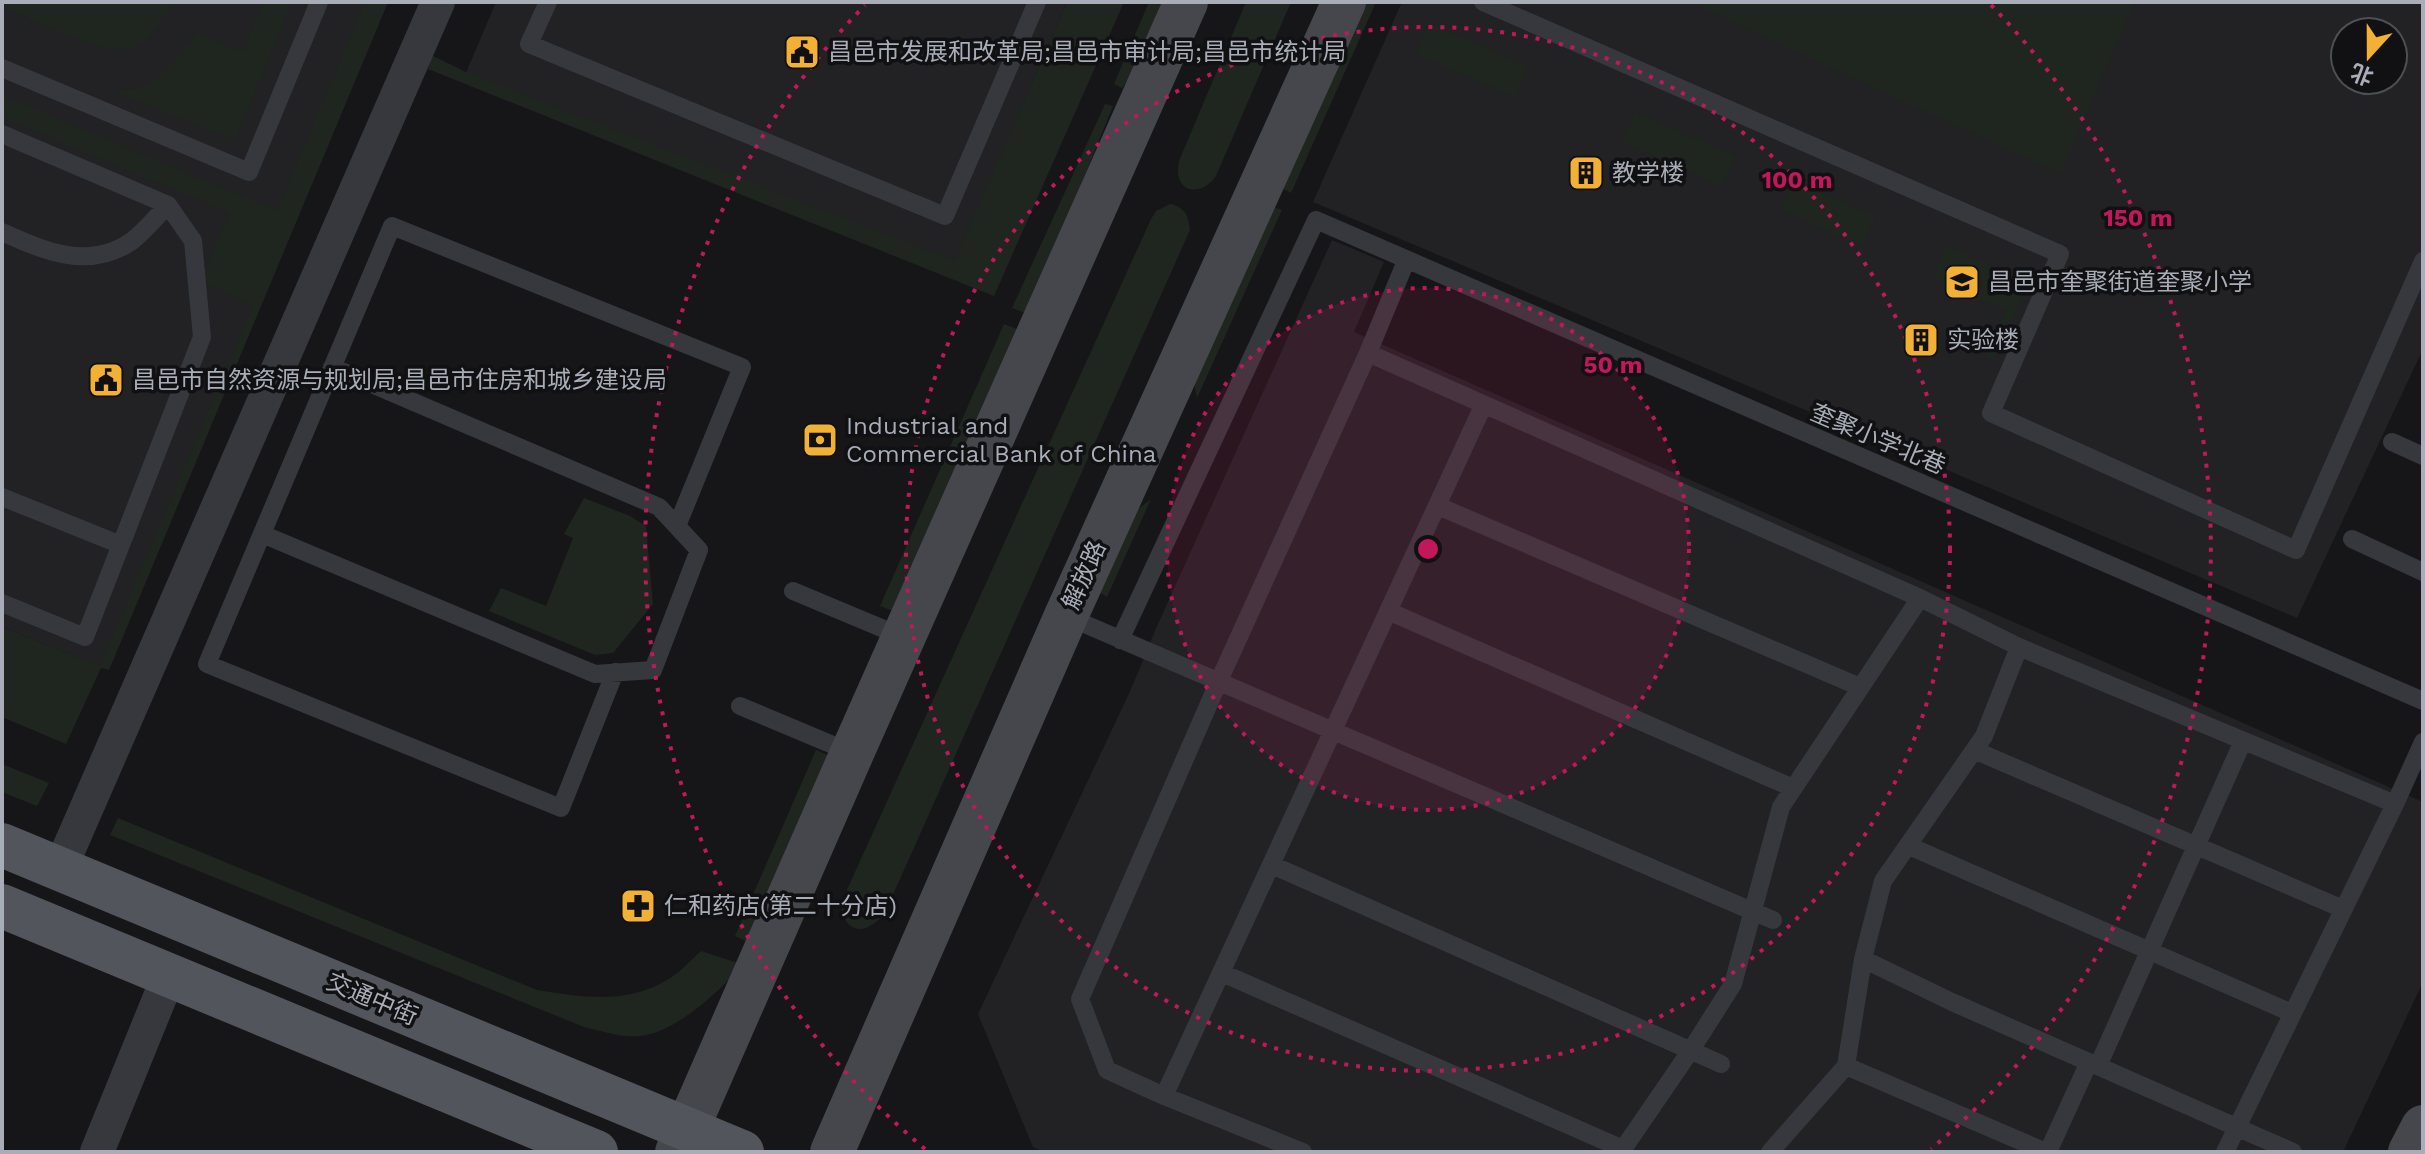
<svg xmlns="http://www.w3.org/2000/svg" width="2425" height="1154" viewBox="0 0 2425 1154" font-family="'Work Sans','Noto Sans SC',sans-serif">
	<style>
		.built { fill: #222225; fill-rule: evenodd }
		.green { fill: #1e261f }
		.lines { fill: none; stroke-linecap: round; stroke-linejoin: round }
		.lane { stroke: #37383d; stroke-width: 18 }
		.street { stroke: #37383d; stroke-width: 34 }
		.secondary { stroke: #45474d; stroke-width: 44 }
		.primary { stroke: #53555c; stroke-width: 44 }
		.ring { fill: none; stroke: #c2185b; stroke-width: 4; stroke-dasharray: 4 8 }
		.labels { text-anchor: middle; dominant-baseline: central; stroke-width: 7; stroke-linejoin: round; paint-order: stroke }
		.poi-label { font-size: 24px; fill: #a8adb8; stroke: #111113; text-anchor: start }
		.street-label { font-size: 24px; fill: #a8adb8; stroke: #111113 }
		.centre { fill: #c2185b; stroke: #111113; stroke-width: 4 }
		.ring-label { font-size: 24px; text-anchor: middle; font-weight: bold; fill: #c2185b; stroke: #111113; stroke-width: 7; stroke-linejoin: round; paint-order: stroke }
	</style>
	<rect width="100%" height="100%" fill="#161618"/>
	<path class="built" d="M2,2H388L109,670L2,627Z
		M496,2H1067L949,277L462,82Z
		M1402,2H2423V349L2297,618L1313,202ZM2345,32H2393V80H2345Z
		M1332,240L1384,262L1354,332L2423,802V982L2343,1152H1044L1033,1147L978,1014L1132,687L1157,626Z"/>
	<path class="green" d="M2,2H165L174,6C162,20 151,39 134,47C109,59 29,18 2,7Z
		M263,2H292L235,141L115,92L148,86L168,68L197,34L243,52Z
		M365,2H388L109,670L101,668L66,744L2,717V627L100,666L253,306L200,280L230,213L2,117V95L277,211Z
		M1067,2H1124L994,296L428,69L431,55L466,72L955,261Z
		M1149,2H1174L1154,46L1122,88L1114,84Z
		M1246,2H1291L1216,176C1200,199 1172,192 1179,161Z
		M1363,2H1376L1291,193L1280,187Z
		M1689,2H2135L2060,174Z
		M1429,23L1529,67L1516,98L1416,54Z
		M1105,104L1113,106L1068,216L1033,316L1012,308Z
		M1635,112L1736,156L1722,186L1622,142Z
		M1795,180L1876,217L1862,247L1781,209Z
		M1170,204C1186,208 1188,215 1190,230L883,917C878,920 871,926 866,928C848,933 842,916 841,903L1151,219L1156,211Z
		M1270,206L1282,210L1197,398L1192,373Z
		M1946,245L2029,283L1994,360L1985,357L2006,311L1934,279Z
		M1004,324L1027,333L901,614L880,606Z
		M584,498L630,516L646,526L653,604L613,653L595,655L489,611L501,588L546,606L573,538L564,534Z
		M1151,499L1107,597L1092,588L1120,523Z
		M816,750L837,759L754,945L735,936Z
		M2,764L49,783L37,806L2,792Z
		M118,818L537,990C581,997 626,1005 667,980C679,973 690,961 701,951L744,965C718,991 678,1032 640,1036C622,1038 602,1031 584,1027L110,835Z"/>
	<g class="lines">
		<path class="lane" d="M548,2L529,44L945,216L1037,2
			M1483,2L2060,254L1991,413L2296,550L2423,261
			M2,68L249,172L319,2
			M2,134L168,205L193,241L202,337L85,637L2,603
			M2,232C44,251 89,271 132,241C145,231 156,217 168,205
			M1368,353L1406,261
			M2392,442L2423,456
			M2,497L121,545
			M1438,506L1860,687
			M262,534L595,674L653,670L699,550L659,507L332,367
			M2352,539L2423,572
			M793,591L903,637
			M1388,611L1793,788
			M1066,616L1773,920
			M1120,640L1316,220L2423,701
			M615,672L561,808L207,664L392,226L742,367L677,526
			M740,706L852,753
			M1974,750L2343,909
			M2395,804L2423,742
			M1909,846L2292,1013
			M1272,865L1721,1064
			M1863,959L1952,1002L2293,1152
			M1222,973L1623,1149
			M1846,1066L2046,1152
			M2098,1066L2243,741
			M1164,1096L1483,406
			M1303,1152L1164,1096L1107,1070L1080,999L1218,683L1368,353L1920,598L2019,647L2395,804L2225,1152
			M1621,1152L1691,1050L1733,984L1781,807L1920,598
			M1770,1152L1846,1066L1863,959L1883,881L1984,736L2019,647
			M2048,1152L2089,1062"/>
		<path class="street" d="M60,869L438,2
			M97,1152L169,975"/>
		<path class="secondary" d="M677,1152L852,753L1186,2
			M832,1152L1066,616L1344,2
			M2410,1152L2423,1127"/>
		<path class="primary" d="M2,845L742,1152
			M2,906L596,1152"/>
	</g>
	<circle cx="1428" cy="549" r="261" fill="#c2185b" fill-opacity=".12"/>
	<g class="ring">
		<circle cx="1428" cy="549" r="261"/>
		<circle cx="1428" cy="549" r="522"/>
		<path d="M925 1149A783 783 0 0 1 865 5M1991 5A783 783 0 0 1 1931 1149"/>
	</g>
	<defs>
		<symbol id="civic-square" viewBox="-11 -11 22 22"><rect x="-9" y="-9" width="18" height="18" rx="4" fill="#f2b134" stroke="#111113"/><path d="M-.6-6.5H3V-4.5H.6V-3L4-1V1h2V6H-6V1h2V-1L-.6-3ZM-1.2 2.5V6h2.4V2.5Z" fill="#111"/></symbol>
		<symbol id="building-square" viewBox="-11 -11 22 22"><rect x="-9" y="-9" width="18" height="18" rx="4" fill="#f2b134" stroke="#111113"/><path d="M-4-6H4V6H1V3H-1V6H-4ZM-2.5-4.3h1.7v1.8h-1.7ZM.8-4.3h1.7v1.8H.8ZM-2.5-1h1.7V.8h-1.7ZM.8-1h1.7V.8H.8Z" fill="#111"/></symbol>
		<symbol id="school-square" viewBox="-11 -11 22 22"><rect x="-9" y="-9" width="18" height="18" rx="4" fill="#f2b134" stroke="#111113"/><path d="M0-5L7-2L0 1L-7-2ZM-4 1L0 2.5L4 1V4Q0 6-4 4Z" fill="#111"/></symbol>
		<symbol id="bank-square" viewBox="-11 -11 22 22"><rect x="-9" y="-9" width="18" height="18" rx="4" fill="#f2b134" stroke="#111113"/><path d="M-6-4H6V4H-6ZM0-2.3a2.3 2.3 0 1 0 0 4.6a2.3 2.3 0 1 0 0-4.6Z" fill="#111"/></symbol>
		<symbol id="pharmacy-square" viewBox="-11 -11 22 22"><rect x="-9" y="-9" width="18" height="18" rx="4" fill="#f2b134" stroke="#111113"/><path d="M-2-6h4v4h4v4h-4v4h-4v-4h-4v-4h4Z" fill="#111"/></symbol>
	</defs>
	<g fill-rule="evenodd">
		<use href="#civic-square" x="782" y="32" width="40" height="40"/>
		<use href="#building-square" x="1566" y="153" width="40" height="40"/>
		<use href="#school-square" x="1942" y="262" width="40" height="40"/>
		<use href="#building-square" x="1901" y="320" width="40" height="40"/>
		<use href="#civic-square" x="86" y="360" width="40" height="40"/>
		<use href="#bank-square" x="800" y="420" width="40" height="40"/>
		<use href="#pharmacy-square" x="618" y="886" width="40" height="40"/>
	</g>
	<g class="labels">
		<g class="poi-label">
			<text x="828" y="52">昌邑市发展和改革局;昌邑市审计局;昌邑市统计局</text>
			<text x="1612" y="173">教学楼</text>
			<text x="1988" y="282">昌邑市奎聚街道奎聚小学</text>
			<text x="1947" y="340">实验楼</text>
			<text x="132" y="380">昌邑市自然资源与规划局;昌邑市住房和城乡建设局</text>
			<text x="846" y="426">Industrial and<tspan x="846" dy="28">Commercial Bank of China</tspan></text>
			<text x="664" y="906">仁和药店(第二十分店)</text>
		</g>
		<g class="street-label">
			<text transform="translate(1878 439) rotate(23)">奎聚小学北巷</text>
			<text transform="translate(1084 575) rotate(-66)">解放路</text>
			<text transform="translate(372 999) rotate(23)">交通中街</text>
		</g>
	</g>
	<circle cx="1428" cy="549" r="12" class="centre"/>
	<g class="ring-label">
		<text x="1797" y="188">100 m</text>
		<text x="2138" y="226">150 m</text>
		<text x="1613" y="373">50 m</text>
	</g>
	<rect width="2425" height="1154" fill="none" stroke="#a8adb8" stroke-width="8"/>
	<g transform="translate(2369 56) rotate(201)"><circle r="38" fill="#111113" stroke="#4d4f55" stroke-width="2"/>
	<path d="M0-6L14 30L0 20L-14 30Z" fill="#f2b134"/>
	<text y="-12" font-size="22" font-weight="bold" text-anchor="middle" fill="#a8adb8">北</text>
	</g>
</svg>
